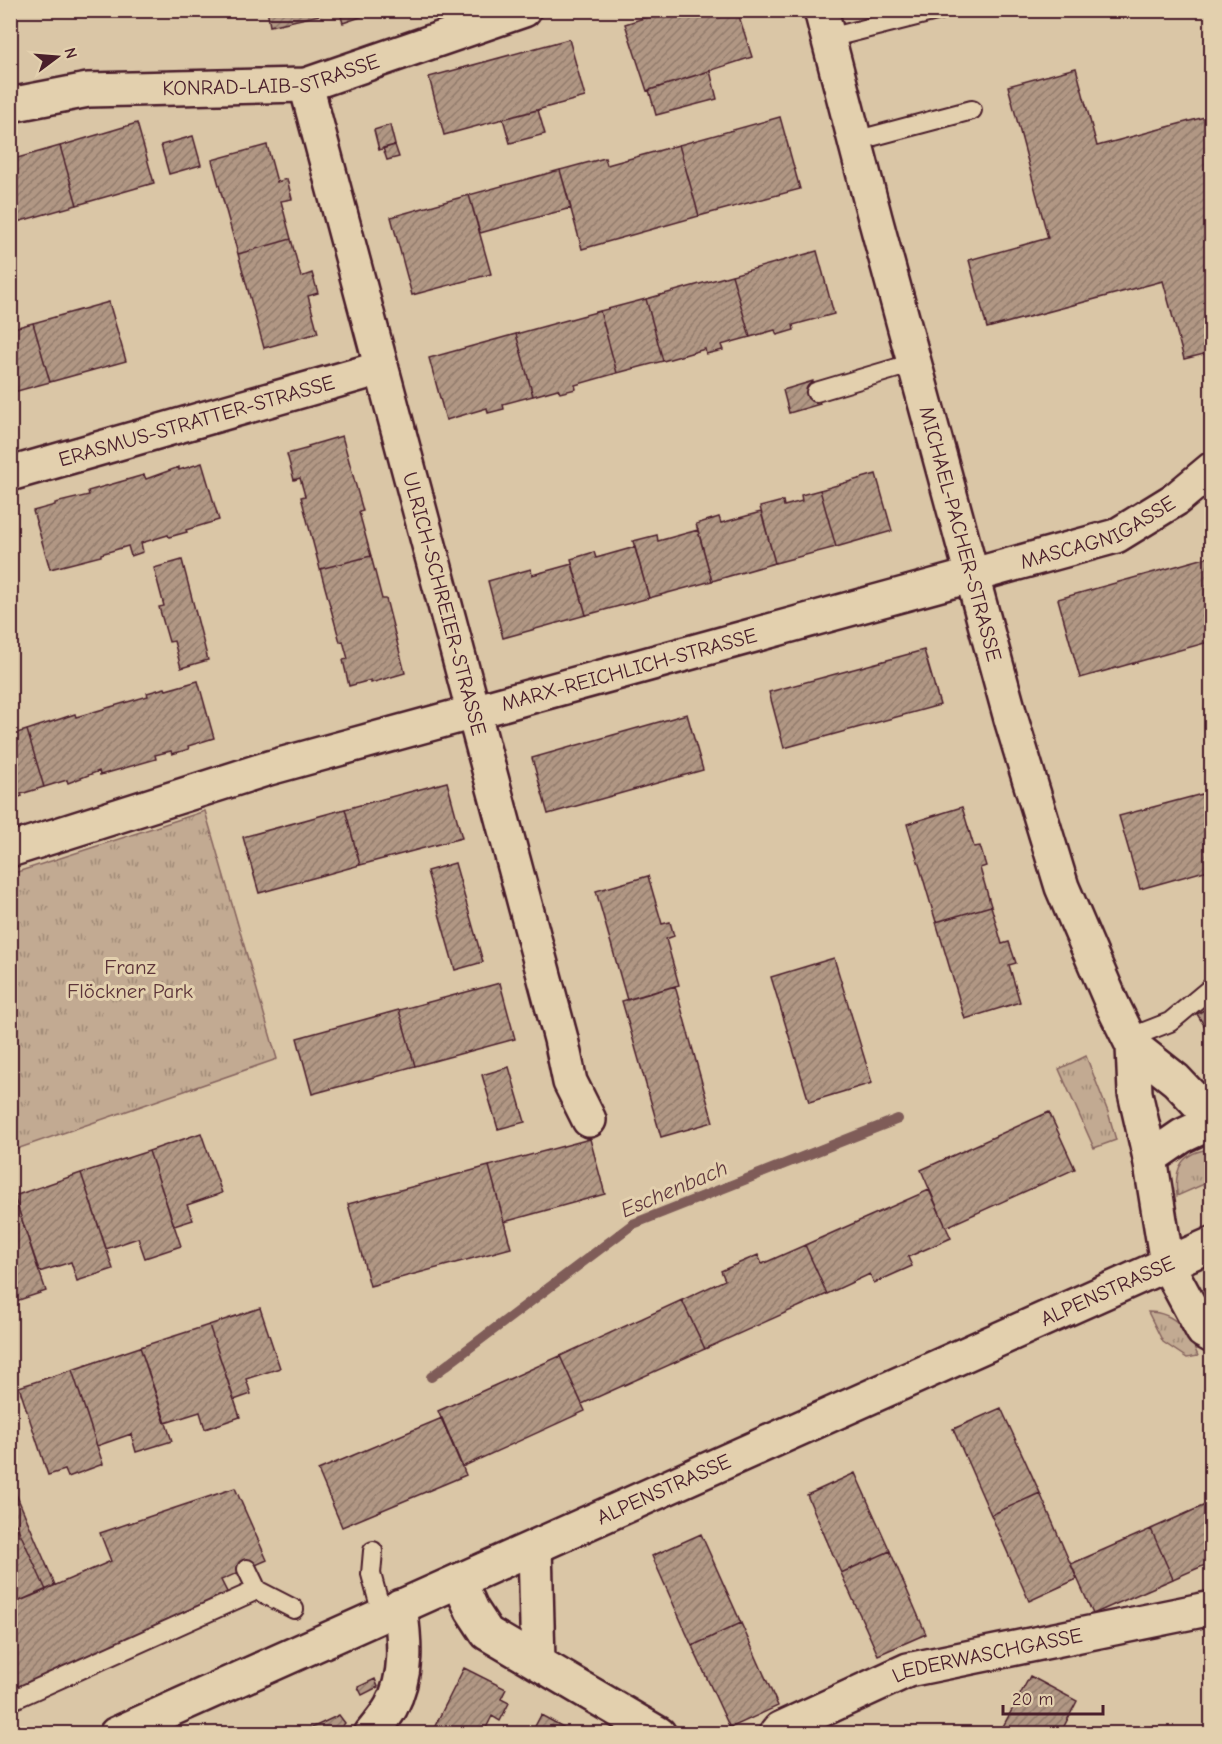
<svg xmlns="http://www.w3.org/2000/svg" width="1222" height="1744" viewBox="0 0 1222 1744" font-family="'Comic Neue',sans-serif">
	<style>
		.grass { fill: url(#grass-tufts); stroke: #86645e; stroke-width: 1.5 }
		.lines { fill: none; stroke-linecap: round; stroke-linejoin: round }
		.stream { stroke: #7f5c59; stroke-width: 10 }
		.building { fill: url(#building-hatch); stroke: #4a1f2b; stroke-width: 1.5 }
		.lane-casing { stroke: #4a1f2b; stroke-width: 22 }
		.street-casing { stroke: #4a1f2b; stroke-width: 38 }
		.primary-casing { stroke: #4a1f2b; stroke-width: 38 }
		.lane { stroke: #e3d0ae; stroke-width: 18 }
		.street { stroke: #e3d0ae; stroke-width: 33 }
		.primary { stroke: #e3d0ae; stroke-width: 33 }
		.labels { text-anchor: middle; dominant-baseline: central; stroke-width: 6; stroke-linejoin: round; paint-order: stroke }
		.street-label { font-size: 21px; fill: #4a1f2b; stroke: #e3d0ae }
		.park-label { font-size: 21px; fill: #5c343a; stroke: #e3d0ae }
		.water-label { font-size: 22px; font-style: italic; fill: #60383e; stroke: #e3d0ae }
	</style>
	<defs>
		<pattern id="grass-tufts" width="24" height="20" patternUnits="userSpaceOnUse" patternTransform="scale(1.5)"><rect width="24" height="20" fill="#c2aa92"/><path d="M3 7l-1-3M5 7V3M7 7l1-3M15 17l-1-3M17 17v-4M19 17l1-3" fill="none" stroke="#a08a77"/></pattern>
		<pattern id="building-hatch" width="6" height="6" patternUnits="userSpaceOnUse" patternTransform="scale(1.5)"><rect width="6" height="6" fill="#b19784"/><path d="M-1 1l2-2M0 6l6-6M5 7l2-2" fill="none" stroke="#927b6c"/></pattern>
	</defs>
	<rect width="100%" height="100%" fill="#dac6a6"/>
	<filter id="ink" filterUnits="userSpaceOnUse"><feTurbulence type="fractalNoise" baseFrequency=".0167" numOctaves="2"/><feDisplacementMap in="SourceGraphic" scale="12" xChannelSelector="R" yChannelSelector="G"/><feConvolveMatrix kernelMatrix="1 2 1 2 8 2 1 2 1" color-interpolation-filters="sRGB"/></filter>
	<g filter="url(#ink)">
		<path class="grass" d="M205,811L277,1059L11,1151V874Z
			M1086,1056L1108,1112L1116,1140L1094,1148L1059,1069Z
			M1211,1149V1181L1177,1196C1174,1168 1181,1152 1211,1149Z
			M1148,1312C1177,1312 1189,1333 1198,1356L1187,1358L1163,1342Z"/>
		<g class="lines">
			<path class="stream" d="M431,1377L633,1224L898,1119"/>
		</g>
		<path class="building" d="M267,10H329V13L270,26Z
			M339,10H381L343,23Z
			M651,10H737L752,57L647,91L625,24L647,17L646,12Z
			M569,39L585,97L444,135L429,77Z
			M1076,68L1097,146L1212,115V352L1184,359L1163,281L987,328L969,260L1048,238L1008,86Z
			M710,71L717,99L656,115L649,90Z
			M538,110L545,134L510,143L503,119Z
			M780,117L800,189L699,216L679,145Z
			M137,123L154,183L77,205L60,146Z
			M390,125L395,145L379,150L374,130Z
			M193,136L201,165L169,174L161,145Z
			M267,145L277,182L287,179L292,199L281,201L291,239L238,254L212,160Z
			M395,145L399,157L387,160L383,148Z
			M679,145L699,216L582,249L560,170L605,158L607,165Z
			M60,146L77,205L10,224V160Z
			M560,170L571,208L480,233L469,195Z
			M469,195L491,274L412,295L391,217Z
			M291,239L301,277L312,273L318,293L308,296L318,333L264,348L238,254Z
			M817,251L834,314L793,325L794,330L777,335L775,330L750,337L732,275Z
			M732,275L750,337L721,345L723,350L706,354L705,349L663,361L646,299Z
			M646,299L663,361L617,373L600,311Z
			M109,302L126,361L50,382L33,323Z
			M600,311L617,373L575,385L576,389L560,393L558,389L533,396L516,334Z
			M33,323L50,382L10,393V329Z
			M516,334L533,396L503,404L504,409L488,413L487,408L446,420L429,358Z
			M813,381L820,404L789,413L783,390Z
			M342,436L363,511L359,512L371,556L320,569L301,497L305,496L300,478L294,480L287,454L309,448L308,446Z
			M202,463L219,520L186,530L187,532L169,537L168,535L141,543L143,552L131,556L128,546L101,554V556L50,569L33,511L55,505V503L89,495L88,491L144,475L146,479L179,467V470Z
			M876,474L892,531L836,547L820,490Z
			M820,490L836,547L775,563L760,507L783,501L784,506L802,501L801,495Z
			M761,512L775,563L712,581L696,524L719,517L721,523Z
			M698,530L712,581L649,598L633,541L657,535L658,541Z
			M635,547L649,598L586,615L571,559L594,552L596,558Z
			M371,556L382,599H386L405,673L371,683V680L349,686L343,660L348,659L343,641L340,642L320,569Z
			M1212,556V641L1080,678L1058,599Z
			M182,560L208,660L181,668L174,641L169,642L159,607L164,606L154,568Z
			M572,564L586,615L503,638L488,581L531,569L532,575Z
			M924,650L940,705L784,748L769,692Z
			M198,681L214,738L188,746L189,749L172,754L171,751L155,755L156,759L100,775L99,771L68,783L67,780L44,787L27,730L75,714L76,717L148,696L147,693L165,688L166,690Z
			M687,714L703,770L548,814L532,758Z
			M27,730L44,787L21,794L22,796L10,800V735Z
			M447,782L462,838L360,865L345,809Z
			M1206,793L1212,814V869L1140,889L1119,816Z
			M962,807L974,847L980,846L986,866L980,868L991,906L936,922L907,824Z
			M345,809L360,865L259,893L243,837Z
			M455,863L483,962L455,970L427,871Z
			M648,876L662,924L670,922L674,936L666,939L679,985L627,1000L596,891Z
			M991,906L1002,944L1009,942L1016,963L1009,965L1020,1002L965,1019L936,922Z
			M834,958L872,1083L809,1102L771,977Z
			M500,983L515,1039L415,1066L399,1010Z
			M675,986L713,1122L661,1137L622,1001Z
			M1212,1005V1038L1197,1014Z
			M399,1010L415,1066L312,1094L297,1038Z
			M509,1067L525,1122L498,1129L482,1075Z
			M1049,1112L1075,1169L946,1227L921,1170Z
			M201,1133L222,1193L187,1205L193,1220L174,1226L149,1151Z
			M590,1139L605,1194L504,1222L489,1166Z
			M149,1151L181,1246L145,1258L138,1238L106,1249L81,1173Z
			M489,1166L511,1248L370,1286L348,1204Z
			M81,1173L113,1269L77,1281L71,1262L39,1272L14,1196Z
			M929,1190L951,1238L908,1257L912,1266L874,1283L870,1274L827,1294L805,1245Z
			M14,1196L46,1291L10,1303V1197Z
			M805,1245L827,1294L705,1349L682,1300L725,1280L721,1271L758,1255L762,1264Z
			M682,1300L705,1349L582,1404L560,1356Z
			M260,1308L280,1368L246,1379L251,1394L234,1400L209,1325Z
			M209,1325L240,1417L205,1429L200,1412L165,1423L140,1347Z
			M140,1347L172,1441L136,1452L131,1434L97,1446L72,1370Z
			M560,1356L585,1411L462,1467L438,1411Z
			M72,1370L103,1464L68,1477L65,1470L48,1475L19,1387Z
			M1001,1408L1040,1493L991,1515L953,1429Z
			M442,1418L466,1475L342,1527L318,1470Z
			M855,1473L890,1551L841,1573L807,1495Z
			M10,1480L55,1585L46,1590L16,1524L10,1527Z
			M235,1488L267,1560L221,1580L229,1596L10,1693V1605L111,1561L100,1533Z
			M1040,1493L1077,1579L1029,1601L991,1515Z
			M1212,1502V1562L1173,1579L1151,1529Z
			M16,1524L46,1590L10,1605V1527Z
			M1151,1529L1173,1579L1093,1614L1071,1564Z
			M701,1534L741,1623L692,1646L652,1556Z
			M890,1551L926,1634L878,1655L841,1573Z
			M741,1623L778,1706L730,1728L692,1646Z
			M464,1668L506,1689L501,1699L509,1703L500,1721L492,1716L483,1734H431Z
			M1030,1676L1077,1701L1060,1734H999Z
			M375,1679L378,1687L362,1695L358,1687Z
			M339,1715L345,1723L336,1734H299Z
			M541,1715L576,1734H531Z"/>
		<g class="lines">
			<defs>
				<path id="lane" d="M829,38L940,10
					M855,141L972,110
					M816,392L914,363
					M1129,1038L1170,1022L1212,987
					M373,1551L371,1574L382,1614
					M247,1569L257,1590
					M10,1701L257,1590L294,1609"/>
				<g id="street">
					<path id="s1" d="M821,10L875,218L984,620L1011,719L1062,887L1113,1006L1133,1046L1135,1093L1150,1158L1167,1264L1203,1331L1212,1336"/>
					<path id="s2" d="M306,85L561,1039L570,1082L589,1120"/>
					<path id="s3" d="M10,105L88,90L306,85L524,10"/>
					<path id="s4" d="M10,474L381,368"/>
					<path id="s5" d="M10,850L269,768L1116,536L1176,499L1212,469"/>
					<path d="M1133,1046L1176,1080L1212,1118"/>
					<path d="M1150,1158L1182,1136L1212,1122"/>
					<path d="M535,1547L538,1662"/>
					<path d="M459,1581L472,1610L487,1633L659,1734"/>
					<path d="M371,1734C378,1725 386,1716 391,1707C408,1675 405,1641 400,1606"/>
					<path id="s6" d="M776,1734L780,1729L908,1670L1212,1608"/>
				</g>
				<g id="primary">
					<path id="s7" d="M116,1734L1212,1244"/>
				</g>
			</defs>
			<use href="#lane" class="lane-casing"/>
			<use href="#street" class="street-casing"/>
			<use href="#primary" class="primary-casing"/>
			<use href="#lane" class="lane"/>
			<use href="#street" class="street"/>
			<use href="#primary" class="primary"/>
		</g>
	</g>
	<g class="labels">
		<g class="street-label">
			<text stroke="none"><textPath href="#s3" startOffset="264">KONRAD-LAIB-STRASSE</textPath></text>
			<text stroke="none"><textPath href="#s4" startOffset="194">ERASMUS-STRATTER-STRASSE</textPath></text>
			<text stroke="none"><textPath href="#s5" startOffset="1134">MASCAGNIGASSE</textPath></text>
			<text stroke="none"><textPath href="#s1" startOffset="542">MICHAEL-PACHER-STRASSE</textPath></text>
			<text stroke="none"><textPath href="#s2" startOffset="537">ULRICH-SCHREIER-STRASSE</textPath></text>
			<text stroke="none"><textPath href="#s5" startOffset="645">MARX-REICHLICH-STRASSE</textPath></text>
			<text stroke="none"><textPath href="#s7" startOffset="1086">ALPENSTRASSE</textPath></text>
			<text stroke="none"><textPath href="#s7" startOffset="600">ALPENSTRASSE</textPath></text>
			<text stroke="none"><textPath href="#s6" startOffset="228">LEDERWASCHGASSE</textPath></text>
		</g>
		<g class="park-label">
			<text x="130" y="967">Franz<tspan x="130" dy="24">Flöckner Park</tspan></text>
		</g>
		<g class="water-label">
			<text transform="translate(674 1189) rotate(-23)">Eschenbach</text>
		</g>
	</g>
	<rect width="1222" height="1744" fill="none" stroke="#e3d0ae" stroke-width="36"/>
	<rect x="18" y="18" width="1186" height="1708" fill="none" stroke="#4a1f2b" stroke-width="2" filter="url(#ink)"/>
	<g transform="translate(57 57) rotate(74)" stroke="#e3d0ae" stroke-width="4.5" paint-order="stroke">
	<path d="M0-4.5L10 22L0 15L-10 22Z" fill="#4a1f2b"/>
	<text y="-9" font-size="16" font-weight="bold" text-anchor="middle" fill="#4a1f2b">N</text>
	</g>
	<path d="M1003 1705v9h100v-9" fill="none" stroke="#4a1f2b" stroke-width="3"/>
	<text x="1012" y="1705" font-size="18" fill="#4a1f2b" stroke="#e3d0ae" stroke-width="4.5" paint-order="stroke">20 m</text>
</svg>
